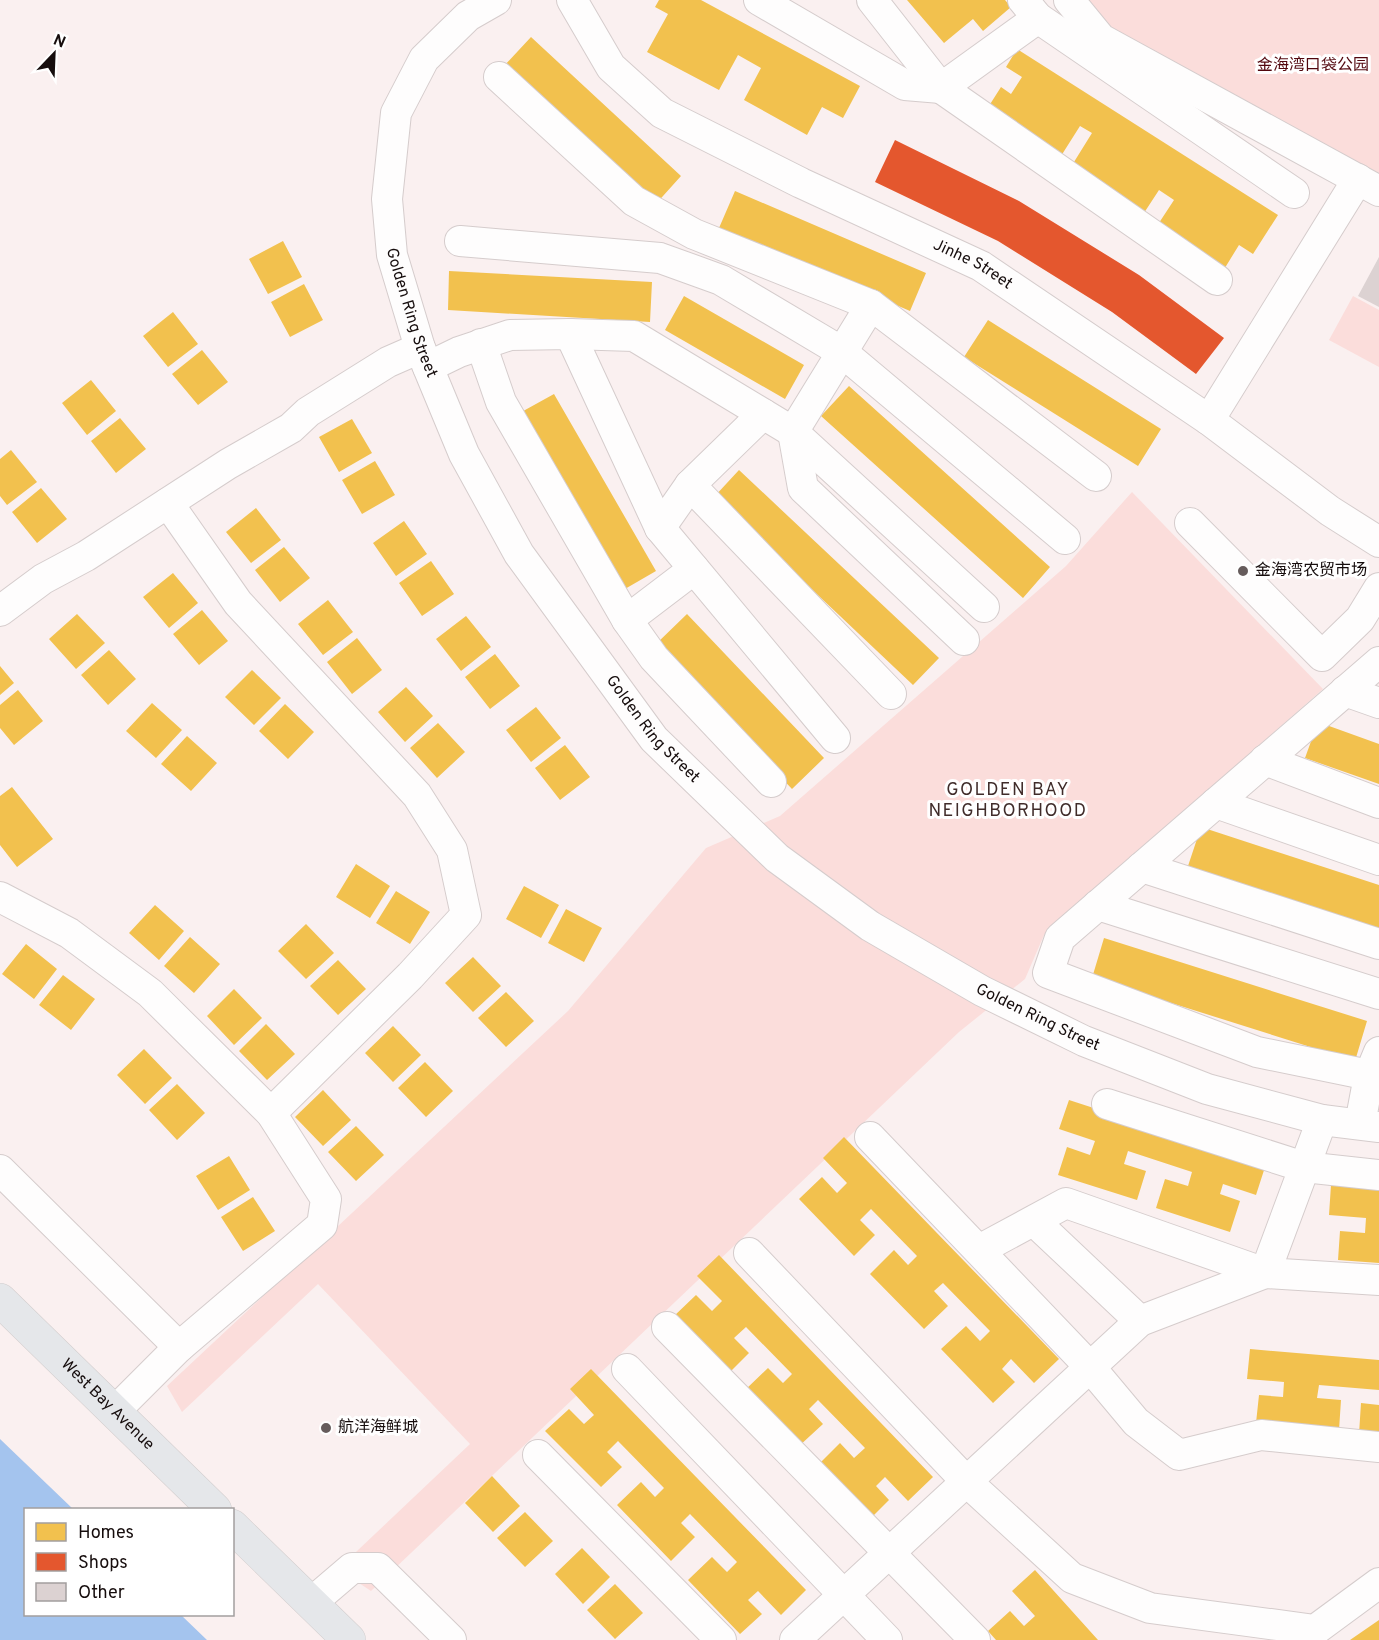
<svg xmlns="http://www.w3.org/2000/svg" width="1379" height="1640" viewBox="0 0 1379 1640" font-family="Overpass,'Noto Sans SC',sans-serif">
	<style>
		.green { fill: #fbdddb }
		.water { fill: #a4c4ee }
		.homes { fill: #f2c14e }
		.shops { fill: #e4572e }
		.building { fill: #dcd2d2 }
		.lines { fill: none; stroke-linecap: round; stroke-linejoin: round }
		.minor-casing { stroke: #d5cccc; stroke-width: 32 }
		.major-casing { stroke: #d3cece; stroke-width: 34 }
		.minor { stroke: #fefdfd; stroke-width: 30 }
		.major { stroke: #e5e7ea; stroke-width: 33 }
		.poi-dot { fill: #665c5c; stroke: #fff; stroke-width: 2 }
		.labels { text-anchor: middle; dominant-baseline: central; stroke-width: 6; stroke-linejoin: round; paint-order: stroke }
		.park-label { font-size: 16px; fill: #52070e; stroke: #fff }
		.street-label { font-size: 16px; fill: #160d0d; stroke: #fff }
		.poi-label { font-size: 16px; fill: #160d0d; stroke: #fff; text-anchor: start }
		.neighbourhood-label { font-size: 18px; letter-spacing: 1.5px; fill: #402c2a; stroke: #fff }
	</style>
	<rect width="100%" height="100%" fill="#faf0f0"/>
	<path class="green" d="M1085,0H1379V177L1103,24Z
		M1353,296L1379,310V367L1329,340Z
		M1132,492L1323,689L1044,935L1025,979L959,1032L371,1591L338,1569L470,1444L318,1284L182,1412L167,1386L568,1011L706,848L780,816L1066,566Z"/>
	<path class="water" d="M0,1439L73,1509L26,1510V1614L181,1615L207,1640H0Z"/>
	<path class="homes" d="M659,0H701L860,86L843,118L822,107L807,135L744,100L761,68L738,55L719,90L647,52L668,14L655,7Z
		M907,0H1005L1011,7L983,31L973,19L944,43Z
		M531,37L681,176L654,206L503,67Z
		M1017,49L1278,215L1253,254L1239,245L1223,271L1155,229L1174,200L1159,190L1142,216L1069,170L1092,133L1080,126L1061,156L987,109L1001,87L1011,94L1022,77L1006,67Z
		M735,191L926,273L910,311L719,228Z
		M283,241L302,277L268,294L249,259Z
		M449,271L652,282L650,322L448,310Z
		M304,284L323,320L290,337L271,302Z
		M684,296L804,365L785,399L665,330Z
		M173,312L198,344L168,367L143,336Z
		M988,320L1161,429L1138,466L964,357Z
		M202,350L228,382L198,405L172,374Z
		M91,380L116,411L87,435L62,403Z
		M849,386L1050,567L1023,598L821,416Z
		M554,394L656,571L618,593L516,415Z
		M120,418L146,449L116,473L91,441Z
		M352,419L372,453L339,472L319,437Z
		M11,450L37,482L7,505L0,496V459Z
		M375,461L395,495L362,514L342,480Z
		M739,470L939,658L913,685L714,497Z
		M41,488L67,519L37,543L12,512Z
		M256,508L281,540L251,563L226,532Z
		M404,521L427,554L396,576L373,543Z
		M284,547L310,578L280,602L255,570Z
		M431,561L454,594L422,616L399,583Z
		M173,573L198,603L169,628L143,597Z
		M328,600L353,632L323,655L298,624Z
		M202,610L228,641L199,665L173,634Z
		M77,614L105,643L76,669L49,639Z
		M687,614L824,758L792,789L655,645Z
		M466,616L491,647L461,671L436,639Z
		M357,638L382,670L352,694L327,662Z
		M109,650L136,679L108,705L81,675Z
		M495,654L520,686L490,709L465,677Z
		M0,666L14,683L0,695Z
		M252,670L281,698L254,725L225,697Z
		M406,687L433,716L405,742L378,712Z
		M18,690L43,721L14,745L0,728V705Z
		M152,703L182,730L156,758L126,731Z
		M285,704L314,732L288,759L259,731Z
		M536,707L561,738L531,762L506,730Z
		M1318,722L1379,744V784L1305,758Z
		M438,723L465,752L437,778L410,748Z
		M187,736L217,763L191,791L161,764Z
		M565,745L590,777L560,800L535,768Z
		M12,787L53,839L17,867L0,845V796Z
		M1201,827L1379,885V929L1188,866Z
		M356,864L390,886L370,918L336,897Z
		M524,886L559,905L541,938L506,919Z
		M396,891L430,912L410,944L376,923Z
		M155,905L184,931L159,960L129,933Z
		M566,909L602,928L584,962L548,943Z
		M306,924L334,953L306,979L278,951Z
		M190,937L220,964L194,993L164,966Z
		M1104,938L1367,1021L1355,1061L1092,978Z
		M26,944L57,969L34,999L2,974Z
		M473,957L501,986L473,1012L445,983Z
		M338,960L366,989L338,1015L310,986Z
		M63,975L95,999L71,1030L39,1005Z
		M234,989L262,1018L234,1045L207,1016Z
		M506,992L534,1021L506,1047L478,1018Z
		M266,1024L295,1054L267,1080L239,1051Z
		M393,1026L421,1055L393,1082L365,1053Z
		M144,1049L172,1078L145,1104L117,1075Z
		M425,1062L453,1091L426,1117L398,1088Z
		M177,1084L205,1113L177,1140L149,1110Z
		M323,1090L351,1120L323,1146L295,1117Z
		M1069,1100L1266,1164L1256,1195L1223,1184L1220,1194L1240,1201L1230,1232L1156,1208L1165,1179L1188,1186L1192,1172L1128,1151L1124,1164L1146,1171L1137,1200L1058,1175L1067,1147L1090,1155L1095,1141L1059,1129Z
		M356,1126L384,1155L356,1181L328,1152Z
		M844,1137L1059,1359L1034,1383L1011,1359L1002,1369L1015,1382L993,1403L941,1349L966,1326L980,1341L990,1331L943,1283L934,1291L948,1306L924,1329L870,1274L894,1250L908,1265L917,1256L871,1209L860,1220L875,1235L854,1256L799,1199L822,1177L837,1193L847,1183L823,1158Z
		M229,1156L250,1190L218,1210L196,1176Z
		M1331,1185L1379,1188V1263L1338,1260L1340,1231L1365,1233L1366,1218L1329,1215Z
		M253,1197L275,1231L243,1251L221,1217Z
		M719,1255L933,1477L908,1501L885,1477L876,1486L889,1500L868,1521L816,1467L840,1443L854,1458L865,1448L818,1400L809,1409L823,1424L798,1447L744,1391L768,1368L783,1383L792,1374L746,1327L734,1338L749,1353L728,1374L673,1317L696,1295L712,1311L722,1301L697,1276Z
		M1250,1349L1379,1360V1390L1319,1385L1317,1398L1341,1400L1339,1430L1256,1423L1259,1395L1283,1397L1284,1382L1247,1379Z
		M591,1369L806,1590L781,1615L758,1591L748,1600L762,1614L740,1634L688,1580L712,1557L727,1572L737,1562L690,1514L681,1523L695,1537L671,1561L617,1505L641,1482L655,1497L664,1488L618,1441L607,1452L622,1467L601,1487L545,1431L569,1409L584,1424L594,1415L570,1389Z
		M1361,1403L1379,1405V1435L1359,1434Z
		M492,1476L520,1506L493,1532L465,1503Z
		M525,1512L553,1541L525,1567L497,1538Z
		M582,1548L610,1577L583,1604L555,1574Z
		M1035,1570L1098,1640H996L988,1631L1010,1611L1024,1626L1035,1616L1012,1591Z
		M615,1584L643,1613L615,1639L587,1610Z
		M1379,1620V1640H1350Z"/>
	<path class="shops" d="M895,140L1019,201L1139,275L1224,338L1196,374L1112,312L998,241L875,182Z"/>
	<path class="building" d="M1379,257V307L1358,296Z"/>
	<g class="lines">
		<defs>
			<g id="minor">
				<path id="s1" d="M496,0L468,16L424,59L396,113L387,199L392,255L420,348L464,454L519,554L654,739L777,858L870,926L982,991L1084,1041L1207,1089L1322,1120L1379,1127"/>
				<path id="s2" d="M572,0L611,67L662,113L801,183L981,266L1209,420L1330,511L1379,542"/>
				<path d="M759,0L905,85L941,88L1038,18"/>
				<path d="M872,0L941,88L1217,280"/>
				<path d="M1023,0L1038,18L1294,193"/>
				<path d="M1069,0L1101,39L1379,191"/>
				<path d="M499,77L634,201L694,234L871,305L1096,476"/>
				<path d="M460,241L660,258L721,280L842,352L1065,539"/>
				<path d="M871,305L793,432L803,488L964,640"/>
				<path d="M570,334L660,528L835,738"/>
				<path d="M481,344L501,402L627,620L654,658L771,782"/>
				<path d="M428,367L459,352L510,335L570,334L634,336L793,432L984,607"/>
				<path d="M1209,420L1358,179"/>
				<path d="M690,485L891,694"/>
				<path d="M168,503L238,603L417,795L452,850L466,915L410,976L271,1113"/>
				<path d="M1190,523L1322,656L1360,619L1379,588"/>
				<path d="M660,528L690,485L763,414"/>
				<path d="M0,611L43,579L86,556L228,464L291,428L308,412L388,362L420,348"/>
				<path d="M627,620L694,569"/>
				<path d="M1379,662L1060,938L1048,973L1257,1052L1379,1077"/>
				<path d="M1345,691L1379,703"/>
				<path d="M1265,760L1379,803"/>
				<path d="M1216,803L1379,860"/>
				<path d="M1142,867L1379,944"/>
				<path d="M0,897L69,933L150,993L271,1113L326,1199L322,1225L179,1347L114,1412"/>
				<path d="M1098,905L1379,994"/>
				<path d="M1107,1104L1304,1167L1379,1175"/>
				<path d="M1360,1124L1369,1076L1379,1052"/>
				<path d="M870,1137L1090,1367L1136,1422L1179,1455L1261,1435L1379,1447"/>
				<path d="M0,1170L179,1347"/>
				<path d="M1034,1221L1140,1321"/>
				<path d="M979,1250L1066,1203L1265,1273L1379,1280"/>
				<path d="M749,1253L966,1481L1072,1578L1150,1608L1315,1630L1379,1583"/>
				<path d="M667,1327L975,1640"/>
				<path d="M627,1369L887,1640"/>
				<path d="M538,1455L721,1640"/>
				<path d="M311,1603L352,1568H378L451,1640"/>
				<path d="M795,1640L1140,1321L1265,1273L1322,1120"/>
			</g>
			<g id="major">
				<path id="s3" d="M0,1300L215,1510"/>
				<path d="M232,1526L349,1640"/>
			</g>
		</defs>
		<use href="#minor" class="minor-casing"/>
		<use href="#major" class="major-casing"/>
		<use href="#minor" class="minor"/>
		<use href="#major" class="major"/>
	</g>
	<g class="poi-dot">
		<circle cx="1243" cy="571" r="6"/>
		<circle cx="326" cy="1428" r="6"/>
	</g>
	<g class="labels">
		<g class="park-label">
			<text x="1313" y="66">金海湾口袋公园</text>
		</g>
		<g class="street-label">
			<text stroke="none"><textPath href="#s2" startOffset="492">Jinhe Street</textPath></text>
			<text stroke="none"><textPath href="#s1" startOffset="358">Golden Ring Street</textPath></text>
			<text stroke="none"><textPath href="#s1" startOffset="844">Golden Ring Street</textPath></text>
			<text stroke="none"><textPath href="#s1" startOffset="1330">Golden Ring Street</textPath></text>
			<text stroke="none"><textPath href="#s3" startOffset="150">West Bay Avenue</textPath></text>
		</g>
		<g class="poi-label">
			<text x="1255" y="571">金海湾农贸市场</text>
			<text x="338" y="1428">航洋海鲜城</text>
		</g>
		<g class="neighbourhood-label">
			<text x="1008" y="790">GOLDEN BAY<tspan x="1008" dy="21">NEIGHBORHOOD</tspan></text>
		</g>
	</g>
	<rect x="24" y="1508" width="210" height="108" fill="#ffffff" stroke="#a29e9e" stroke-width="1.5"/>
	<rect x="36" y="1523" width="30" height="18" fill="#f2c14e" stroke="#a29e9e" stroke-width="1.5"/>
	<text x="78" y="1538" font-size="18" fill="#160d0d">Homes</text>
	<rect x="36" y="1553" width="30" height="18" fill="#e4572e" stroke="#a29e9e" stroke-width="1.5"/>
	<text x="78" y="1568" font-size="18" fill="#160d0d">Shops</text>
	<rect x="36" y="1583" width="30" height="18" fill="#dcd2d2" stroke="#a29e9e" stroke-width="1.5"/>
	<text x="78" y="1598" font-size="18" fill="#160d0d">Other</text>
	<g transform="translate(54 54) rotate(23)" stroke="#ffffff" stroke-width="4.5" paint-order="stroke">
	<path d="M0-4.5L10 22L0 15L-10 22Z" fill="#160d0d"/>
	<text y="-9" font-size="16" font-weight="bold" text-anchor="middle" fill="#160d0d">N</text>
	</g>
</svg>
